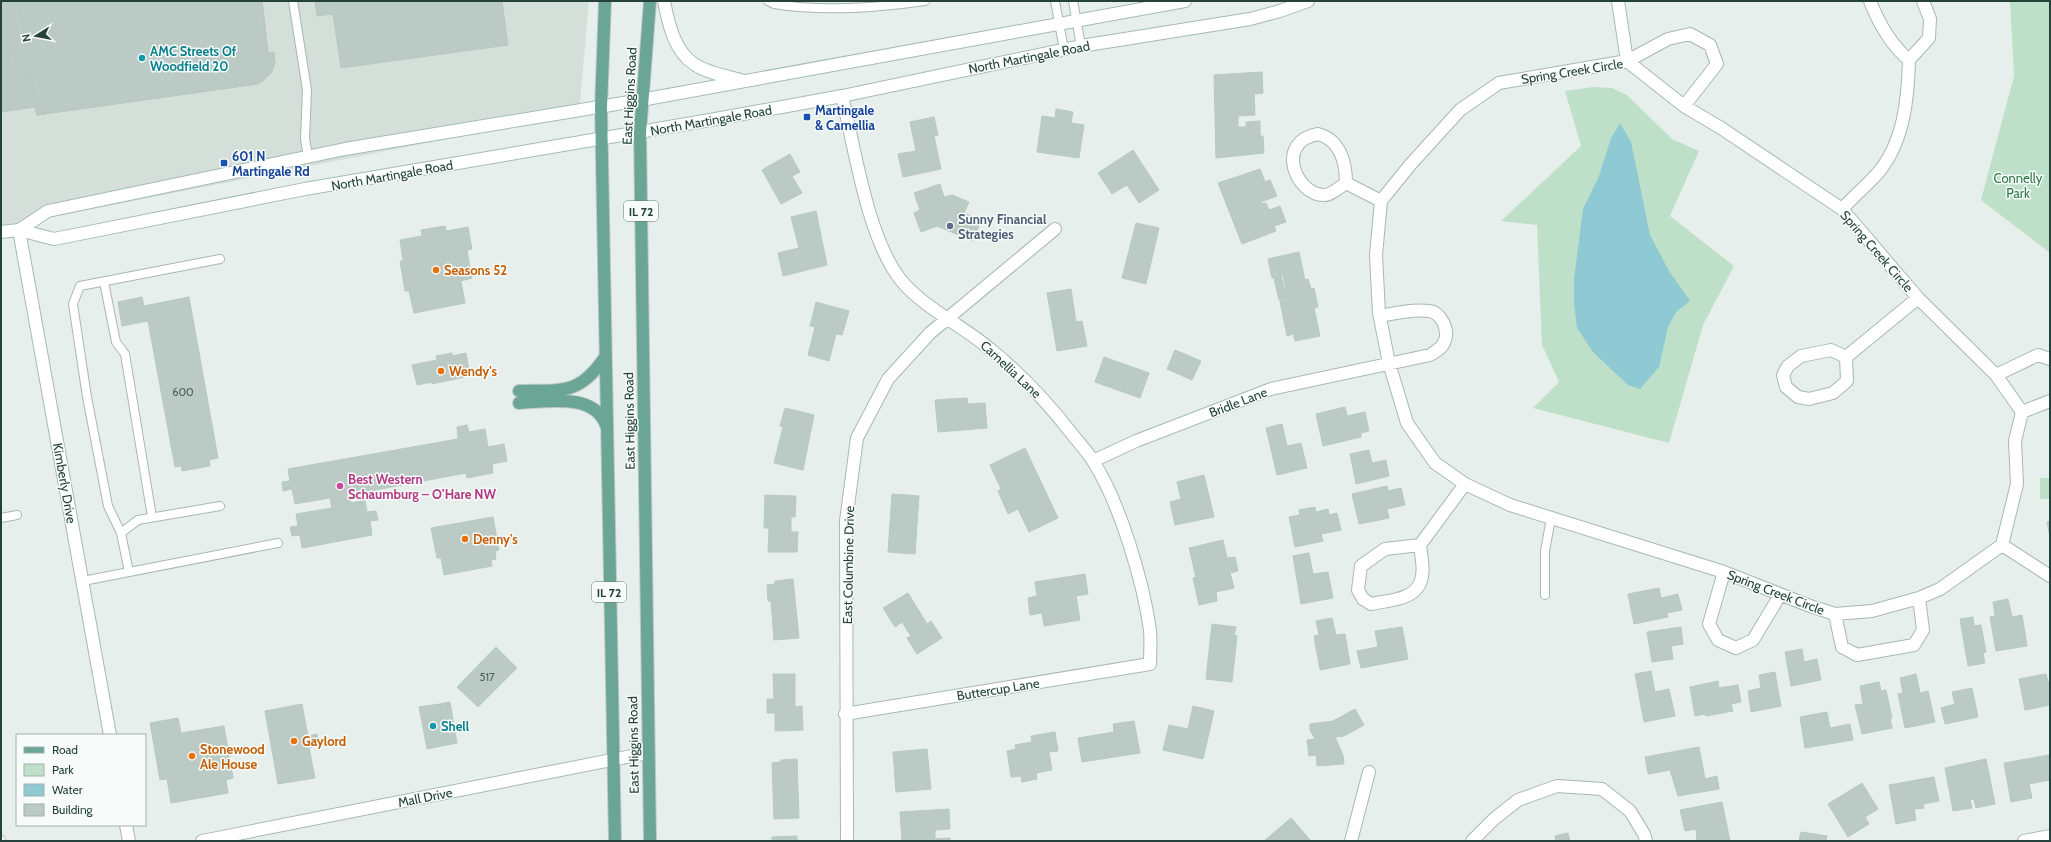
<svg xmlns="http://www.w3.org/2000/svg" width="2051" height="842" viewBox="0 0 2051 842" font-family="Cabin,sans-serif">
	<style>
		.built { fill: #d4dfda }
		.green { fill: #bfe0c8 }
		.water { fill: #8ec9d4 }
		.building { fill: #bbcac4; stroke: #b8c9c2 }
		.lines { fill: none; stroke-linecap: round; stroke-linejoin: round }
		.lane-casing { stroke: #a8b8b2; stroke-width: 10 }
		.street-casing { stroke: #a8b8b2; stroke-width: 14 }
		.secondary-casing { stroke: #a4bbb3; stroke-width: 14 }
		.primary-casing { stroke: #c2cac8; stroke-width: 14 }
		.lane { stroke: #fff; stroke-width: 8 }
		.street { stroke: #fff; stroke-width: 12 }
		.secondary { stroke: #fff; stroke-width: 12 }
		.primary { stroke: #6aa596; stroke-width: 12 }
		.culture-dot { fill: #0f9aa8; stroke: #f7fbf9; stroke-width: 1.5 }
		.transit-dot { fill: #1a4fb4; stroke: #f7fbf9; stroke-width: 1.5 }
		.service-dot { fill: #5c6f8a; stroke: #f7fbf9; stroke-width: 1.5 }
		.food-dot { fill: #e8710a; stroke: #f7fbf9; stroke-width: 1.5 }
		.hotel-dot { fill: #d1479c; stroke: #f7fbf9; stroke-width: 1.5 }
		.labels { text-anchor: middle; dominant-baseline: central; stroke-width: 3; stroke-linejoin: round; paint-order: stroke }
		.number-label { font-size: 11px; fill: #4a645c }
		.shield { fill: #f7fbf9; stroke: #637a73; stroke-width: 1 }
		.shield-label { font-size: 12px; font-weight: bold; fill: #24423a }
		.culture-label { font-size: 13px; font-weight: bold; fill: #0d838f; stroke: #f7fbf9; text-anchor: start }
		.street-label { font-size: 13px; fill: #24423a; stroke: #f7fbf9 }
		.transit-label { font-size: 13px; font-weight: bold; fill: #164399; stroke: #f7fbf9; text-anchor: start }
		.park-label { font-size: 13px; fill: #2d7a4b; stroke: #f7fbf9 }
		.service-label { font-size: 13px; font-weight: bold; fill: #4e5e75; stroke: #f7fbf9; text-anchor: start }
		.food-label { font-size: 13px; font-weight: bold; fill: #c56008; stroke: #f7fbf9; text-anchor: start }
		.hotel-label { font-size: 13px; font-weight: bold; fill: #b23c85; stroke: #f7fbf9; text-anchor: start }
	</style>
	<rect width="100%" height="100%" fill="#e6efeb"/>
	<path class="built" d="M1,1H589L579,113L1,227Z"/>
	<path class="green" d="M2010,1H2050V253L1981,200L2014,76Z
		M1593,87L1612,88L1627,95L1672,139L1699,151L1670,216L1734,266L1703,325L1669,443L1533,408L1559,382L1542,345L1537,225L1501,221L1581,146L1565,91Z
		M2040,478H2050V499H2040Z"/>
	<path class="water" d="M1620,123L1631,142L1650,235L1669,271L1690,301L1676,312L1668,327L1659,367L1640,389L1628,385L1593,352L1577,328L1574,304V279L1583,209L1599,176L1611,138Z"/>
	<path class="building" d="M1,1H262L268,53L274,52L275,63L271,73L263,81L257,84L37,115L35,107L1,112Z
		M19,1H262L268,53L274,52L275,63L271,73L263,81L257,84L37,115L31,74L12,76L8,53L27,50Z
		M315,1H502L508,45L341,68L333,14L317,16Z
		M1262,72L1263,93L1254,94L1255,115L1238,116V127H1246V122L1260,121V136H1263L1264,153L1216,158L1214,75Z
		M1056,109L1073,112L1071,123L1084,125L1079,158L1037,152L1042,116L1055,118Z
		M934,117L938,135L934,136L941,169L903,177L898,154L916,151L910,122Z
		M1133,150L1159,190L1139,203L1127,185L1112,194L1098,173Z
		M790,154L800,172L792,176L802,193L781,204L762,170Z
		M1260,169L1265,182L1270,180L1277,196L1261,202L1262,204L1266,203L1269,210L1280,206L1286,222L1274,226L1276,231L1242,244L1218,183Z
		M940,184L944,197L952,195L969,202L964,213L981,221L973,241L937,226L921,232L914,213L920,210L914,193Z
		M816,211L827,265L783,276L778,253L799,248L791,217Z
		M1136,223L1159,228L1146,284L1122,278Z
		M445,226L446,231L468,227L472,249L467,250L472,278L461,281L465,303L414,313L409,291H405L400,261H403L400,240L422,236L421,230Z
		M1299,252L1305,280L1308,279L1311,289L1314,288L1318,307L1314,308L1320,336L1295,341L1293,334L1287,336L1280,301L1288,299L1283,275L1272,278L1268,259Z
		M1281,276L1287,298L1279,300L1274,278Z
		M1071,289L1076,322L1082,321L1087,346L1057,351L1047,293Z
		M142,297L144,306L189,297L218,458L209,460L210,466L182,471L181,466L175,467L148,321L122,326L118,302Z
		M816,302L849,311L842,335L836,334L829,361L808,355L815,327L810,326Z
		M1175,350L1201,361L1192,380L1167,369Z
		M452,353V356L466,353L470,376L432,384V382L417,385L412,365L437,360L436,356Z
		M1104,357L1149,373L1140,398L1095,382Z
		M967,398L968,404L985,403L987,428L938,432L935,400Z
		M1345,407L1347,416L1365,412L1369,431L1361,433V437L1323,446L1316,414Z
		M785,408L814,415L803,470L774,463L783,427L780,426Z
		M1282,424L1287,446L1301,443L1307,468L1277,475L1266,428Z
		M467,425L469,432L485,429L488,447L504,444L507,461L492,464L493,473L467,478L466,473L349,495L351,503L365,500L367,512L376,511L378,520L370,521L372,535L302,548L300,535L292,536L290,527L298,526L296,514L332,508L330,498L295,504L292,489L283,491L282,482L290,481L288,469L458,439L457,427Z
		M1025,448L1058,518L1029,532L1018,509L1008,514L998,491L1001,489L990,465Z
		M1369,450L1372,463L1386,460L1389,476L1356,484L1350,454Z
		M1204,475L1214,517L1175,525L1170,502L1181,499L1177,482Z
		M1387,486L1388,491L1401,488L1405,505L1387,509L1389,518L1359,524L1352,494Z
		M892,494L919,496L915,554L888,552Z
		M765,495L796,496L795,517H791V532H798L797,552H768L769,528H764Z
		M1315,507L1316,512L1328,509L1329,515L1337,513L1341,530L1321,534L1323,541L1295,547L1289,517L1300,515L1299,510Z
		M493,517L499,550L495,551L496,559L491,560L492,566L444,575L441,558H437L431,528Z
		M2050,521V537L2047,522Z
		M1223,540L1227,558L1235,557L1238,571L1230,573L1234,588L1216,592L1217,601L1199,605L1193,578L1196,577L1189,548Z
		M1309,553L1313,574L1328,572L1333,598L1301,604L1293,556Z
		M1085,574L1088,594L1076,596L1080,620L1044,626L1042,613L1030,615L1028,598L1037,596L1035,582Z
		M793,579L799,638L774,640L771,601H768L767,585L775,584V581Z
		M1659,588L1661,598L1678,594L1682,610L1667,613L1668,617L1634,624L1628,594Z
		M908,593L927,624L931,621L942,638L917,654L907,638L911,636L902,622L895,627L883,608Z
		M2008,599L2012,617L2022,615L2027,646L1996,651L1990,617L1995,616L1993,602Z
		M1973,617L1974,626L1981,625L1986,652L1983,653L1985,663L1968,666L1960,619Z
		M1332,618L1336,635L1345,634L1350,664L1320,670L1314,636L1319,635L1316,621Z
		M1212,624L1236,627L1234,635L1237,636L1232,682L1206,679Z
		M1402,627L1408,659L1361,668L1357,651L1378,647L1375,631Z
		M1681,627L1683,644L1671,646L1673,659L1652,662L1647,632Z
		M496,647L517,668L478,707L457,687Z
		M1802,649L1804,662L1817,659L1821,680L1791,686L1785,652Z
		M1651,671L1655,692L1669,689L1675,716L1644,722L1635,674Z
		M1775,672L1781,706L1751,712L1748,691L1761,688L1759,675Z
		M773,674H795V707L802,706L803,730L775,731V713H767V699H774Z
		M1916,674L1920,693L1928,691L1935,722L1905,728L1898,694L1903,693L1900,678Z
		M2046,674L2050,689V705L2025,710L2019,679Z
		M1718,681L1719,688L1738,685L1741,702L1731,704L1733,711L1706,716L1705,714L1695,716L1690,687Z
		M1879,682L1881,691L1886,690L1892,718H1890L1892,728L1862,734L1855,705L1863,704L1860,686Z
		M1972,688L1978,717L1945,724L1941,708L1955,704L1952,692Z
		M450,702L457,743L447,745L440,704Z
		M302,704L308,736L317,734L319,746L309,747L315,778L278,784L265,711Z
		M440,704L447,745L427,749L419,707Z
		M1193,706L1214,711L1203,759L1163,750L1169,725L1188,729Z
		M1355,709L1364,725L1344,736L1335,737L1343,755L1344,764L1317,766L1316,755L1309,756L1307,740L1315,739L1310,730V724L1333,721Z
		M1827,712L1830,728L1850,724L1853,740L1805,748L1800,717Z
		M178,718L181,733L224,726L233,778L226,780L228,793L171,803L167,779L160,780L150,723Z
		M1134,721L1140,753L1082,762L1078,738L1114,732L1113,724Z
		M1055,732L1058,751L1049,752L1052,770L1036,773L1037,779L1022,782L1021,776L1011,777L1007,751L1016,749L1015,745L1032,742L1031,736Z
		M1699,747L1705,779L1717,776L1719,789L1678,796L1670,770L1648,774L1645,757Z
		M927,749L931,789L896,792L893,752Z
		M2049,755L2050,780L2029,784L2032,798L2011,802L2004,763Z
		M797,759L799,818L774,819L772,763L781,762V760Z
		M1986,759L1995,804L1976,808L1974,799L1970,800L1972,808L1953,811L1945,768Z
		M1934,777L1939,801L1923,804L1924,808L1914,809L1916,820L1896,824L1889,785Z
		M1862,783L1878,809L1865,817L1869,824L1848,837L1828,804Z
		M1722,802L1730,841H1697L1696,829L1685,831L1680,810Z
		M949,809L950,829L935,830V839L950,838V841H902L900,812Z
		M1291,818L1311,841H1264Z
		M1801,832L1827,836L1826,841H1799Z
		M1568,833L1570,841H1556L1555,836Z
		M797,836V841H772V837Z"/>
	<g class="lines">
		<defs>
			<path id="lane" d="M293,1L307,90L305,139L308,156
				M768,1L774,4C823,12 876,8 925,1
				M1055,1L1064,50
				M1073,1L1081,46
				M104,282L116,342L125,354L152,517
				M1,518L17,515
				M121,533L138,520L220,506
				M129,572L121,533L108,506L87,397L73,304L80,286L220,259
				M83,581L278,543
				M1545,595V551L1551,518
				M1,840V841"/>
			<path id="street" d="M1618,1L1627,61L1668,39L1690,34L1710,45L1717,64L1684,106
				M1870,1C1879,24 1890,44 1909,60L1929,38L1930,19L1923,1
				M1627,61L1684,106L1721,128L1842,209L1918,298L1996,375L2022,412L2015,441L2017,484L2002,545L1940,589L1919,598L1872,611L1835,614L1810,606L1724,572L1510,505L1465,484L1435,463L1407,423L1389,363L1379,313L1376,255L1381,201L1410,165L1460,110L1499,83Z
				M842,96C855,149 867,236 900,279C923,308 962,325 990,349C1021,374 1048,403 1072,434C1079,443 1087,451 1093,461C1120,503 1143,581 1150,630C1151,641 1150,653 1150,664L845,714
				M1318,134C1340,140 1346,162 1346,183C1340,187 1331,195 1324,195C1296,195 1274,142 1318,134Z
				M1346,183L1381,201
				M1842,209C1853,197 1866,186 1877,174C1904,143 1908,99 1909,60
				M19,230L110,735
				M1831,350L1846,357L1847,381L1833,393L1809,399L1798,397L1786,387L1783,375L1788,366L1801,356Z
				M1846,357L1918,298
				M1996,375L2038,355L2050,359
				M2022,412L2050,401
				M1093,461L1136,441L1271,389L1430,355C1436,351 1443,348 1445,340C1449,330 1441,312 1429,311C1413,309 1395,313 1380,316
				M1420,545L1385,549L1361,566L1358,590L1363,599L1371,604C1390,600 1419,600 1422,576C1424,567 1421,555 1420,545L1465,484
				M2002,545L2050,576
				M1724,572L1709,624L1718,640L1736,648L1753,640L1780,595
				M1835,614L1842,647L1857,655L1914,645L1923,630L1919,598
				M126,825L129,841
				M202,841L647,753
				M847,841L846,521L857,438L888,379L930,333L1055,229
				M1351,841L1369,772
				M1472,841L1494,819L1518,800L1557,786L1602,789L1630,811L1644,834L1646,841
				M2024,841L2050,836"/>
			<path id="secondary" d="M664,1C668,22 674,51 694,64C707,73 726,76 741,80
				M19,230L48,211L345,149L641,100L1185,1
				M1,232L19,230L54,239L305,189L710,120L842,96L1081,46L1250,19L1280,11L1308,1"/>
			<path id="primary" d="M605,1L601,107L615,841
				M519,391C561,390 579,396 605,357
				M519,403C546,402 594,392 606,425
				M650,841L640,133L650,1"/>
		</defs>
		<use href="#lane" class="lane-casing"/>
		<use href="#street" class="street-casing"/>
		<use href="#secondary" class="secondary-casing"/>
		<use href="#primary" class="primary-casing"/>
		<use href="#lane" class="lane"/>
		<use href="#street" class="street"/>
		<use href="#secondary" class="secondary"/>
		<use href="#primary" class="primary"/>
	</g>
	<g class="culture-dot">
		<circle cx="142" cy="58" r="4"/>
		<circle cx="433" cy="726" r="4"/>
	</g>
	<g class="transit-dot">
		<rect x="803" y="113" width="8" height="8" rx="2"/>
		<rect x="220" y="159" width="8" height="8" rx="2"/>
	</g>
	<circle class="service-dot" cx="950" cy="226" r="4"/>
	<g class="food-dot">
		<circle cx="436" cy="270" r="4"/>
		<circle cx="441" cy="371" r="4"/>
		<circle cx="465" cy="539" r="4"/>
		<circle cx="294" cy="741" r="4"/>
		<circle cx="192" cy="756" r="4"/>
	</g>
	<circle class="hotel-dot" cx="340" cy="486" r="4"/>
	<g class="labels">
		<g class="number-label">
			<text x="183" y="392">600</text>
			<text x="487" y="677">517</text>
		</g>
		<g class="shield">
			<rect x="624" y="201" width="34" height="20" rx="3"/>
			<rect x="592" y="582" width="34" height="20" rx="3"/>
		</g>
		<g class="shield-label">
			<text x="641" y="211">IL 72</text>
			<text x="609" y="592">IL 72</text>
		</g>
		<g class="culture-label">
			<text x="150" y="51">AMC Streets Of<tspan x="150" dy="15">Woodfield 20</tspan></text>
			<text x="441" y="726">Shell</text>
		</g>
		<g class="street-label">
			<text transform="translate(1029 57) rotate(-11)">North Martingale Road</text>
			<text transform="translate(1572 71) rotate(-9)">Spring Creek Circle</text>
			<text transform="translate(629 96) rotate(-87)">East Higgins Road</text>
			<text transform="translate(711 120) rotate(-10)">North Martingale Road</text>
			<text transform="translate(392 175) rotate(-10)">North Martingale Road</text>
			<text transform="translate(1877 251) rotate(49)">Spring Creek Circle</text>
			<text transform="translate(1011 369) rotate(43)">Camellia Lane</text>
			<text transform="translate(1238 402) rotate(-21)">Bridle Lane</text>
			<text transform="translate(629 421) rotate(-91)">East Higgins Road</text>
			<text transform="translate(65 483) rotate(80)">Kimberly Drive</text>
			<text transform="translate(848 565) rotate(-89)">East Columbine Drive</text>
			<text transform="translate(1776 592) rotate(21)">Spring Creek Circle</text>
			<text transform="translate(998 689) rotate(-9)">Buttercup Lane</text>
			<text transform="translate(633 745) rotate(-91)">East Higgins Road</text>
			<text transform="translate(425 797) rotate(-11)">Mall Drive</text>
		</g>
		<g class="transit-label">
			<text x="815" y="110">Martingale<tspan x="815" dy="15">&amp; Camellia</tspan></text>
			<text x="232" y="156">601 N<tspan x="232" dy="15">Martingale Rd</tspan></text>
		</g>
		<g class="park-label">
			<text x="2018" y="178">Connelly<tspan x="2018" dy="15">Park</tspan></text>
		</g>
		<g class="service-label">
			<text x="958" y="219">Sunny Financial<tspan x="958" dy="15">Strategies</tspan></text>
		</g>
		<g class="food-label">
			<text x="444" y="270">Seasons 52</text>
			<text x="449" y="371">Wendy's</text>
			<text x="473" y="539">Denny's</text>
			<text x="302" y="741">Gaylord</text>
			<text x="200" y="749">Stonewood<tspan x="200" dy="15">Ale House</tspan></text>
		</g>
		<g class="hotel-label">
			<text x="348" y="479">Best Western<tspan x="348" dy="15">Schaumburg – O’Hare NW</tspan></text>
		</g>
	</g>
	<rect width="2051" height="842" fill="none" stroke="#24423a" stroke-width="4"/>
	<rect x="16" y="734" width="130" height="92" fill="#f7fbf9" stroke="#a3b1ad"/>
	<rect x="24" y="747" width="20" height="6" fill="#6aa596" stroke="#a3b1ad"/>
	<text x="52" y="754" font-size="12" fill="#24423a">Road</text>
	<rect x="24" y="764" width="20" height="12" fill="#bfe0c8" stroke="#a3b1ad"/>
	<text x="52" y="774" font-size="12" fill="#24423a">Park</text>
	<rect x="24" y="784" width="20" height="12" fill="#8ec9d4" stroke="#a3b1ad"/>
	<text x="52" y="794" font-size="12" fill="#24423a">Water</text>
	<rect x="24" y="804" width="20" height="12" fill="#bbcac4" stroke="#a3b1ad"/>
	<text x="52" y="814" font-size="12" fill="#24423a">Building</text>
	<g transform="translate(36 36) rotate(259)" stroke="#f7fbf9" stroke-width="3" paint-order="stroke">
	<path d="M0-3L7 15L0 10L-7 15Z" fill="#24423a"/>
	<text y="-6" font-size="11" font-weight="bold" text-anchor="middle" fill="#24423a">N</text>
	</g>
</svg>
